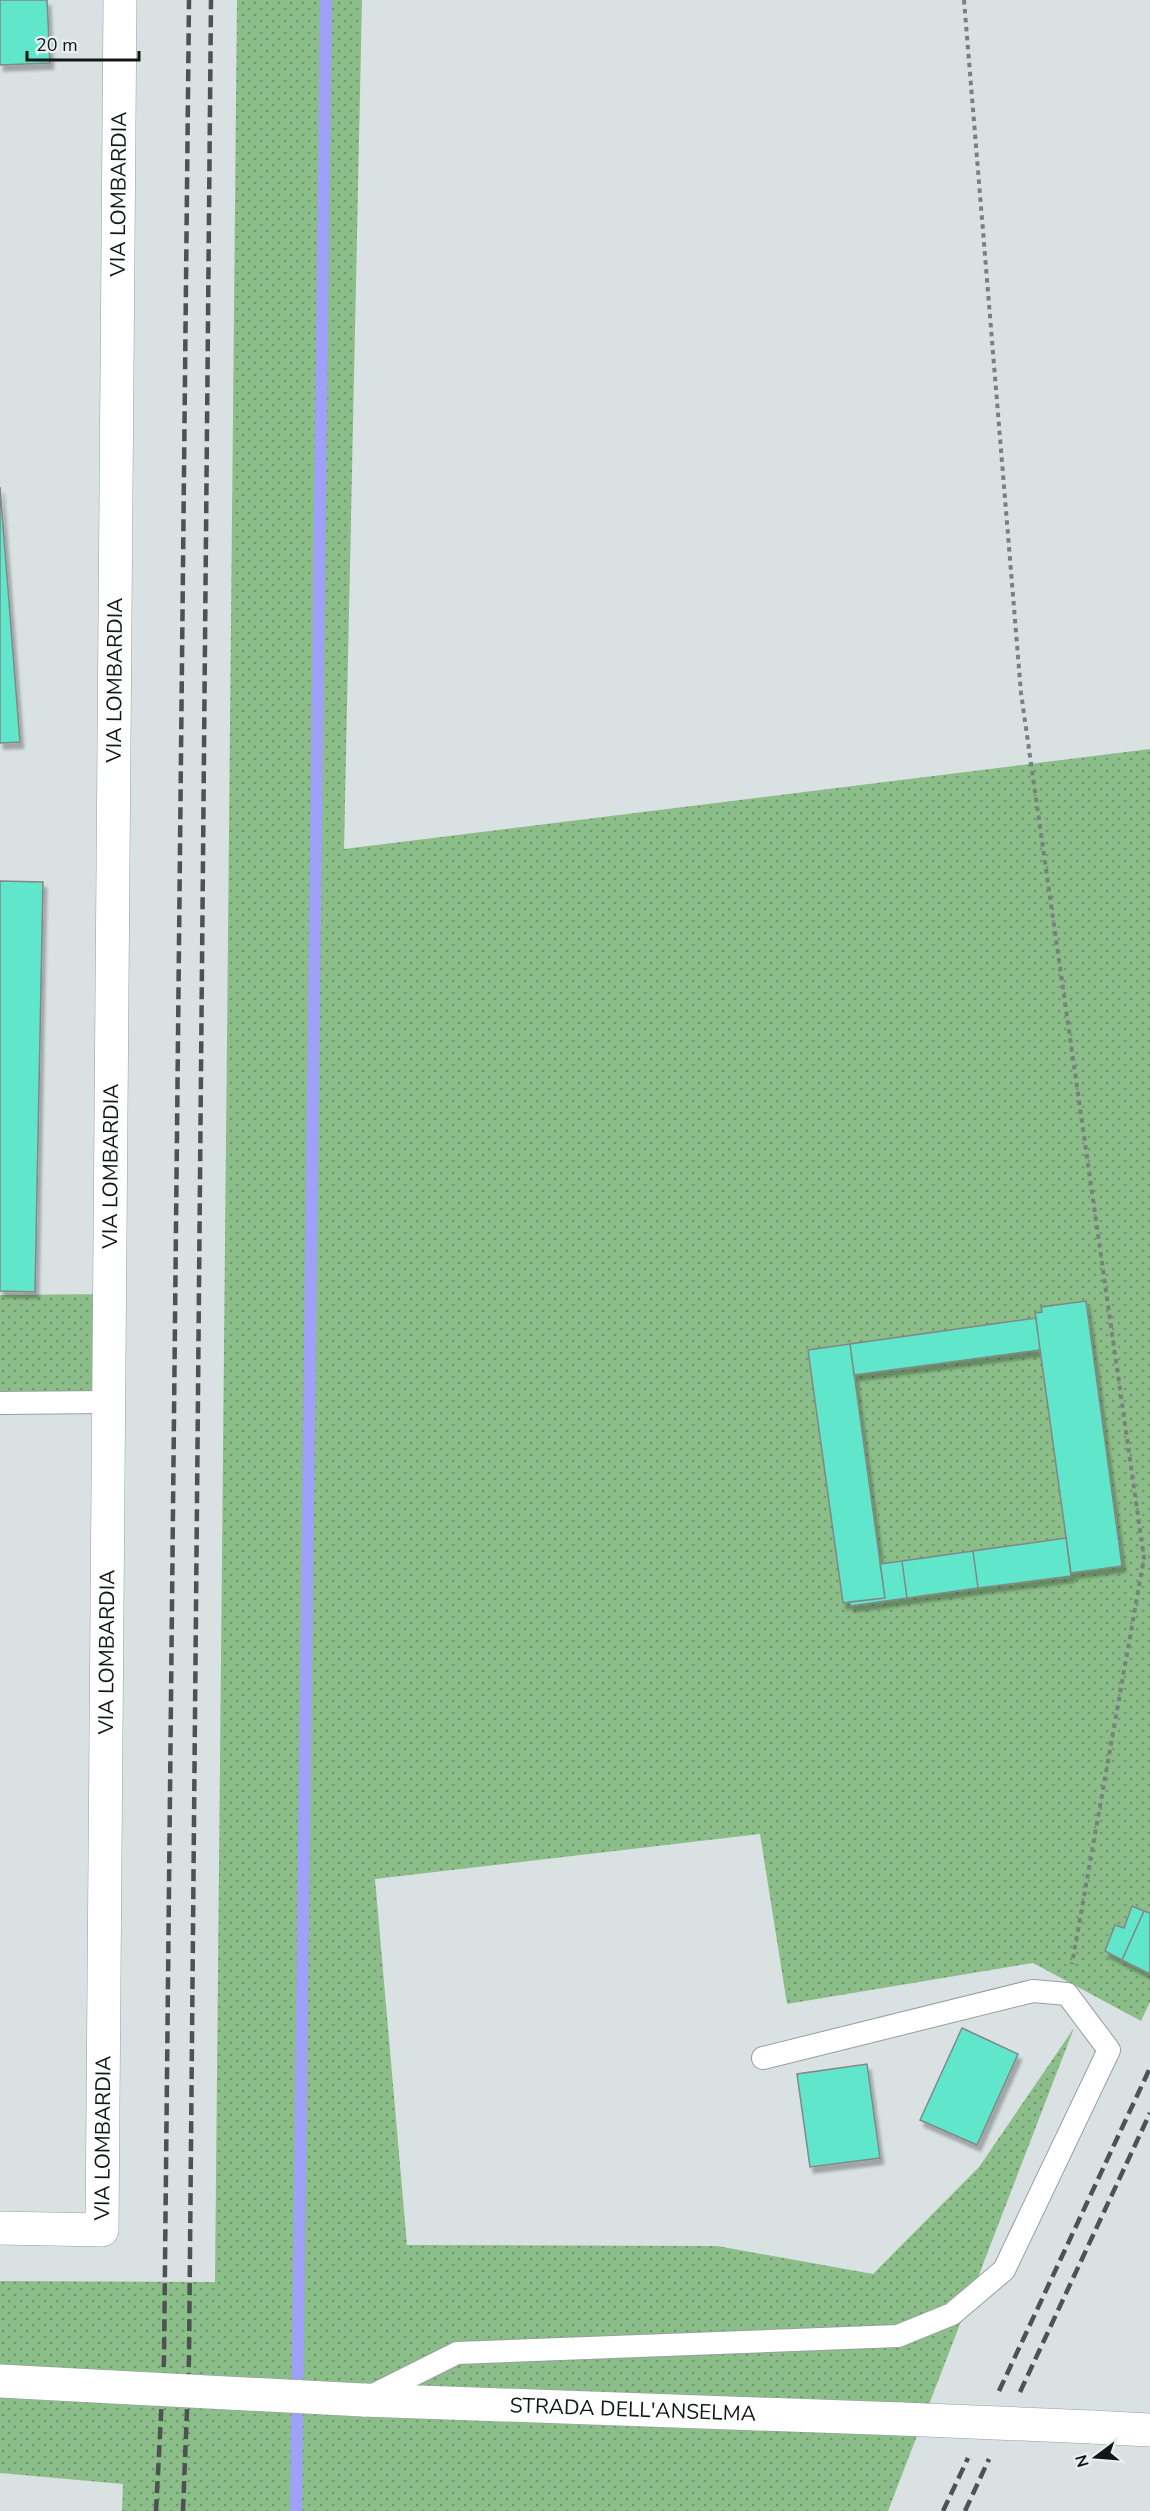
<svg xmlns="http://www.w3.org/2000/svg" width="1150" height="2511" viewBox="0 0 1150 2511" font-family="'Nunito Sans',sans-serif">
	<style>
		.grass { fill: url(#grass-dots) }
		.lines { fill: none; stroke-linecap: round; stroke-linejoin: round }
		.stream { stroke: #9fa0f7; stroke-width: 12 }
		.building { fill: #5fe6cb; stroke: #818886; stroke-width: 1.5; filter: url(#shadow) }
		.lane-casing { stroke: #979fa0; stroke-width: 24 }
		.street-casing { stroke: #979fa0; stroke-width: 34 }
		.primary-casing { stroke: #979fa0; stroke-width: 34 }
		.path { stroke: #7a7f80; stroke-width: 4; stroke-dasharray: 4.5 4.5; stroke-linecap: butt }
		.lane { stroke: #fff; stroke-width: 22 }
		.street { stroke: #fff; stroke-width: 33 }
		.primary { stroke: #fff; stroke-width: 33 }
		.rail { stroke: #4d5253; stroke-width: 4.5; stroke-dasharray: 12 6; stroke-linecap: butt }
		.primary-bridge-casing { stroke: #979fa0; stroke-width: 34; stroke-linecap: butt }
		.primary-bridge { stroke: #fff; stroke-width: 33 }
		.labels { text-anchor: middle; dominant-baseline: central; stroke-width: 6; stroke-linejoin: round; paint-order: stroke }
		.street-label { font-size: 21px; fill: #131617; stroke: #e7eff0 }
	</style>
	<defs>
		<pattern id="grass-dots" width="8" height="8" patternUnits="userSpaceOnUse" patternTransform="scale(1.5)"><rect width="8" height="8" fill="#8cbe89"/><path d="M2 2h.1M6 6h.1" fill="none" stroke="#71996f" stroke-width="1.8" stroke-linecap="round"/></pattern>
		<filter id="shadow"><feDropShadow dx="3.5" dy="6" stdDeviation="1.5" flood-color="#0004"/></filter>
	</defs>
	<rect width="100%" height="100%" fill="#dae1e3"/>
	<path class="grass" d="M237,0H362L344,849L1150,749V2002L1141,2021L1033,1963L787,2004L760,1834L375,1879L407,2245L717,2246L873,2274L979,2167L1074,2028L888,2511H122L123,2484L0,2473V2281L215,2282Z
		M111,1294L108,1401L0,1402V1295Z"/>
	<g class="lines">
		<path class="stream" d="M296,2511L326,0"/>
	</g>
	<path class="building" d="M0,0H47L50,63L0,65Z
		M0,487L20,742L0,743Z
		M0,881L43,882L35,1292L0,1291Z
		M1086,1301L1122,1566L1071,1573L1035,1313L1042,1312L1041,1307Z
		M1036,1318L1040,1350L854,1375L850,1344Z
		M850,1344L885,1598L843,1603L808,1350Z
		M1066,1538L1071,1576L978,1588L973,1551Z
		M973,1551L978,1588L907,1598L902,1561Z
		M902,1561L907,1598L850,1606V1602L885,1598L880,1564Z
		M1132,1906L1144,1911L1122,1960L1105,1951L1115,1925L1124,1928Z
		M1144,1911L1150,1913V1974L1122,1960Z
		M962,2028L1018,2054L977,2145L920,2120Z
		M867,2064L880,2158L810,2167L797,2074Z"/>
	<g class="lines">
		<defs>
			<path id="lane" d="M0,1403L108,1402
				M367,2398L457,2353L898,2336L952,2314L1004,2270L1109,2050L1067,1994L1033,1991L763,2058"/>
			<g id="street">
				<path id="s1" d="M0,2228L102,2230L120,0"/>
			</g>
			<g id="primary">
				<path d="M0,2381L113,2387"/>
				<path id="s2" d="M363,2400L902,2419"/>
				<path d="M1092,2427L1150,2430"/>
			</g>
		</defs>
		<use href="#lane" class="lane-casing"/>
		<use href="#street" class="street-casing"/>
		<use href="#primary" class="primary-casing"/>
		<path class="path" d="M964,0L1021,693L1144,1558L1072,1964"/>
		<use href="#lane" class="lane"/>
		<use href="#street" class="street"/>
		<use href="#primary" class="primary"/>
		<path class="rail" d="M999,2391L1150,2068
			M1020,2392L1150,2113
			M156,2511L164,2359L189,0
			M183,2511L189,2359L211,0
			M943,2511L968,2458
			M965,2511L989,2459"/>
		<defs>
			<path id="primary-bridge" d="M113,2387L363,2400
				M902,2419L1092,2427"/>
		</defs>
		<use href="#primary-bridge" class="primary-bridge-casing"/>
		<use href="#primary-bridge" class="primary-bridge"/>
	</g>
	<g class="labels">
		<g class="street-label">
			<text stroke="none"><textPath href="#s1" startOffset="2138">VIA LOMBARDIA</textPath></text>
			<text stroke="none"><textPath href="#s1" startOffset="1652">VIA LOMBARDIA</textPath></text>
			<text stroke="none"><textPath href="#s1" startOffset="1166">VIA LOMBARDIA</textPath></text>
			<text stroke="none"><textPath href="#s1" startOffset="680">VIA LOMBARDIA</textPath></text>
			<text stroke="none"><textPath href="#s1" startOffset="194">VIA LOMBARDIA</textPath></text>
			<text stroke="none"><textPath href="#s2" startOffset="270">STRADA DELL'ANSELMA</textPath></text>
		</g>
	</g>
	<g transform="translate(1096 2457) rotate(254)" stroke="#e7eff0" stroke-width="4.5" paint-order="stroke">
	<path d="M0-4.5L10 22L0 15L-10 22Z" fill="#131617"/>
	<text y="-9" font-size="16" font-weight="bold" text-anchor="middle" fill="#131617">N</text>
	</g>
	<path d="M27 51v9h112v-9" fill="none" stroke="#131617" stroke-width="3"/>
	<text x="36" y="51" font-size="18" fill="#131617" stroke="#e7eff0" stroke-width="4.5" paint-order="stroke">20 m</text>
</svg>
